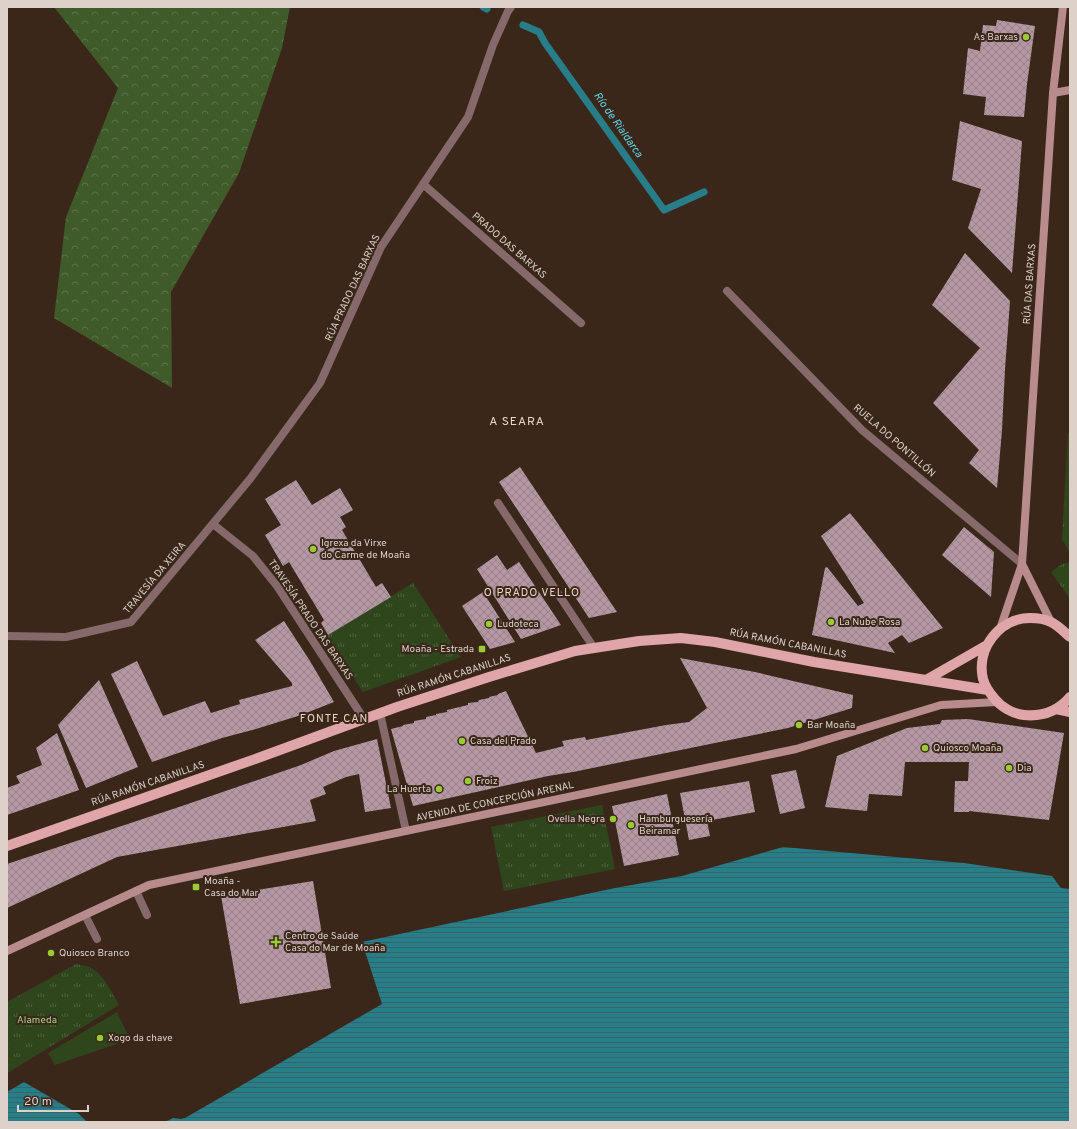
<svg xmlns="http://www.w3.org/2000/svg" width="1077" height="1129" viewBox="0 0 1077 1129" font-family="Overpass,sans-serif">
	<style>
		.grass { fill: url(#grass-tufts) }
		.forest { fill: url(#forest-crowns) }
		.pitch { fill: #2f461d }
		.water { fill: url(#water-rules) }
		.lines { fill: none; stroke-linecap: round; stroke-linejoin: round }
		.stream { stroke: #277e89; stroke-width: 7 }
		.building { fill: url(#building-cross-hatch) }
		.lane { stroke: #86696a; stroke-width: 8 }
		.street { stroke: #86696a; stroke-width: 8 }
		.secondary { stroke: #b88b8d; stroke-width: 8 }
		.primary { stroke: #e0a5a8; stroke-width: 10 }
		.poi-dot { fill: #9bcb32; stroke: #3a271a; stroke-width: 1.5 }
		.labels { text-anchor: middle; dominant-baseline: central; stroke-width: 4; stroke-linejoin: round; paint-order: stroke }
		.poi-label { font-size: 10px; fill: #ddd1c9; stroke: #3a271a; text-anchor: start }
		.street-label { font-size: 10px; fill: #ddd1c9; stroke: #3a271a }
		.park-label { font-size: 10px; fill: #a8d488; stroke: #3a271a }
		.water-label { font-size: 11px; font-style: italic; fill: #5ad7e8; stroke: #3a271a }
		.neighbourhood-label { font-size: 11px; letter-spacing: 1px; fill: #eed6c5; stroke: #3a271a }
		.quarter-label { font-size: 12px; letter-spacing: 1px; fill: #eed6c5; stroke: #3a271a }
	</style>
	<defs>
		<pattern id="grass-tufts" width="24" height="20" patternUnits="userSpaceOnUse"><rect width="24" height="20" fill="#2f461d"/><path d="M3 7l-1-3M5 7V3M7 7l1-3M15 17l-1-3M17 17v-4M19 17l1-3" fill="none" stroke="#4d603c"/></pattern>
		<pattern id="forest-crowns" width="20" height="18" patternUnits="userSpaceOnUse"><rect width="20" height="18" fill="#405b2a"/><path d="M2 6a3 3 0 1 1 6 0M12 15a3 3 0 1 1 6 0" fill="none" stroke="#5b7248"/></pattern>
		<pattern id="water-rules" width="6" height="5" patternUnits="userSpaceOnUse"><rect width="6" height="5" fill="#277e89"/><path d="M0 2.5h6" fill="none" stroke="#32656a"/></pattern>
		<pattern id="building-cross-hatch" width="8" height="8" patternUnits="userSpaceOnUse"><rect width="8" height="8" fill="#b398a4"/><path d="M0 0l8 8M0 8l8-8" fill="none" stroke="#97828a"/></pattern>
	</defs>
	<rect width="100%" height="100%" fill="#3a271a"/>
	<path class="grass" d="M1068,433H1070V553L1062,539Z
		M1070,562V599L1051,572L1062,564Z
		M413,583L461,657L363,692L326,636Z
		M602,805L615,869L504,891L491,827Z
		M76,964C80,965 85,966 89,967C102,972 113,994 119,1005L7,1073V1002Z"/>
	<path class="forest" d="M54,7H290L282,48L239,173L171,292L172,388L54,318L66,217L118,88Z"/>
	<path class="pitch" d="M117,1012L128,1035L125,1041L55,1065L48,1053Z"/>
	<path class="water" d="M783,847L964,863L1052,876L1061,888L1070,889V1122H165L173,1118L181,1119L185,1118L382,1004L362,942L615,888L682,876Z
		M24,1082L79,1114L87,1122H7V1092Z"/>
	<g class="lines">
		<path class="stream" d="M483,7L487,9
			M523,25L539,32L545,43L664,210L704,192"/>
	</g>
	<path class="building" d="M997,20L1035,26L1027,84L1024,117L984,115L986,97L963,94L968,48L980,51L983,25L996,26Z
		M960,121L1022,141L1012,273L968,228L981,189L952,180Z
		M965,253L1010,301L1005,369L1002,430L997,488L969,463L979,450L933,403L980,348L932,305Z
		M520,467L617,612L589,618L499,482Z
		M296,480L312,505L340,488L353,510L340,517L346,527L342,530L376,587L382,583L391,597L328,635L321,623L324,620L289,562L283,566L265,535L281,525L265,499Z
		M850,513L943,628L909,643L902,635L888,643L895,653L812,635L825,568L827,567L858,606L864,603L821,536Z
		M964,527L994,552L991,597L942,555Z
		M497,555L507,570L519,562L561,625L521,639L477,569Z
		M483,592L515,642L490,649L462,606Z
		M284,621L310,661L334,702L301,715L256,729L222,738L152,762L111,674L137,661L163,716L205,701L211,713L240,704L239,700L292,686V683L255,640Z
		M680,658L755,672L853,695L852,708L788,728L573,772L548,776L413,806L391,729L403,726V725L414,723V721L426,719V717L436,715V714L447,712V710L468,705V703L478,702L479,700L489,698V697L498,695V694L506,691L536,753L564,746L562,741L585,737L586,740L666,725L689,722L707,708Z
		M99,680L138,767L86,788L58,725Z
		M968,719L1064,733L1049,820L969,811V812H954L955,781H968L969,762H905L902,796L869,794L867,811L825,807L837,756L907,728L940,724L942,720Z
		M57,733L79,790L7,815V788L20,783L16,776L42,765L36,748Z
		M377,739L391,808L365,812L359,774L346,777L323,787L326,794L310,800L316,821L117,857L7,908V864L182,806L301,765L334,751Z
		M796,770L805,808L780,814L771,775Z
		M749,781L755,812L707,821L710,836L689,840L680,793Z
		M667,794L679,855L624,866L612,806Z
		M313,881L331,988L240,1004L221,896Z"/>
	<g class="lines">
		<path class="lane" d="M498,503L594,648
			M136,891L147,915
			M85,915L97,939"/>
		<path class="street" d="M423,184L581,323
			M727,291L862,430L1022,564
			M213,524L253,556L277,586L364,719
			M7,636L66,637L131,622L250,479L320,383L381,247L468,117L493,45L508,11L511,7
			M380,713L406,831"/>
		<path class="secondary" d="M1053,93L1070,90
			M1022,564L1051,622
			M1000,629L1022,564L1053,93L1063,7
			M7,951L149,885L796,749L941,705L997,702"/>
		<path class="primary" d="M1070,637C1064,632 1059,626 1051,622C1045,619 1037,618 1030,618C999,618 976,649 983,679C985,686 989,692 994,698C1001,707 1013,714 1024,715C1043,717 1058,711 1070,697
			M926,680L987,645
			M1056,709L1070,712
			M7,846L258,758L397,707L489,677L575,651L594,648L639,641L681,638L715,642L814,662L988,690"/>
	</g>
	<g class="poi-dot">
		<circle cx="1026" cy="37" r="4"/>
		<circle cx="313" cy="549" r="4"/>
		<circle cx="831" cy="622" r="4"/>
		<circle cx="489" cy="624" r="4"/>
		<rect x="478" y="645" width="8" height="8" rx="2"/>
		<circle cx="799" cy="725" r="4"/>
		<circle cx="462" cy="741" r="4"/>
		<circle cx="925" cy="748" r="4"/>
		<circle cx="1009" cy="768" r="4"/>
		<circle cx="468" cy="781" r="4"/>
		<circle cx="439" cy="789" r="4"/>
		<circle cx="613" cy="819" r="4"/>
		<circle cx="631" cy="825" r="4"/>
		<rect x="192" y="883" width="8" height="8" rx="2"/>
		<path d="M274 936h4v4h4v4h-4v4h-4v-4h-4v-4h4z"/>
		<circle cx="51" cy="953" r="4"/>
		<circle cx="100" cy="1038" r="4"/>
	</g>
	<g class="labels">
		<g class="poi-label">
			<text x="1018" y="37" text-anchor="end">As Barxas</text>
			<text x="321" y="543">Igrexa da Virxe<tspan x="321" dy="12">do Carme de Moaña</tspan></text>
			<text x="839" y="622">La Nube Rosa</text>
			<text x="497" y="624">Ludoteca</text>
			<text x="474" y="649" text-anchor="end">Moaña - Estrada</text>
			<text x="807" y="725">Bar Moaña</text>
			<text x="470" y="741">Casa del Prado</text>
			<text x="933" y="748">Quiosco Moaña</text>
			<text x="1017" y="768">Dia</text>
			<text x="476" y="781">Froiz</text>
			<text x="431" y="789" text-anchor="end">La Huerta</text>
			<text x="605" y="819" text-anchor="end">Ovella Negra</text>
			<text x="639" y="819">Hamburguesería<tspan x="639" dy="12">Beiramar</tspan></text>
			<text x="204" y="881">Moaña -<tspan x="204" dy="12">Casa do Mar</tspan></text>
			<text x="285" y="936">Centro de Saúde<tspan x="285" dy="12">Casa do Mar de Moaña</tspan></text>
			<text x="59" y="953">Quiosco Branco</text>
			<text x="108" y="1038">Xogo da chave</text>
		</g>
		<g class="street-label">
			<text transform="translate(509 246) rotate(41)">PRADO DAS BARXAS</text>
			<text transform="translate(1030 284) rotate(-86)">RÚA DAS BARXAS</text>
			<text transform="translate(353 288) rotate(-65)">RÚA PRADO DAS BARXAS</text>
			<text transform="translate(894 441) rotate(41)">RUELA DO PONTILLÓN</text>
			<text transform="translate(155 578) rotate(-50)">TRAVESÍA DA XEIRA</text>
			<text transform="translate(310 620) rotate(56)">TRAVESÍA PRADO DAS BARXAS</text>
			<text transform="translate(788 644) rotate(11)">RÚA RAMÓN CABANILLAS</text>
			<text transform="translate(454 676) rotate(-18)">RÚA RAMÓN CABANILLAS</text>
			<text transform="translate(148 784) rotate(-19)">RÚA RAMÓN CABANILLAS</text>
			<text transform="translate(495 802) rotate(-12)">AVENIDA DE CONCEPCIÓN ARENAL</text>
		</g>
		<g class="park-label">
			<text x="37" y="1020">Alameda</text>
		</g>
		<g class="water-label">
			<text transform="translate(618 125) rotate(55)">Río de Rialdarca</text>
		</g>
		<g class="neighbourhood-label">
			<text x="532" y="593">O PRADO VELLO</text>
			<text x="334" y="719">FONTE CAN</text>
		</g>
		<g class="quarter-label">
			<text x="517" y="422">A SEARA</text>
		</g>
	</g>
	<rect width="1077" height="1129" fill="none" stroke="#ddd1c9" stroke-width="16"/>
	<path d="M18 1105v6h70v-6" fill="none" stroke="#ddd1c9" stroke-width="2"/>
	<text x="24" y="1105" font-size="12" fill="#ddd1c9" stroke="#3a271a" stroke-width="3" paint-order="stroke">20 m</text>
</svg>
